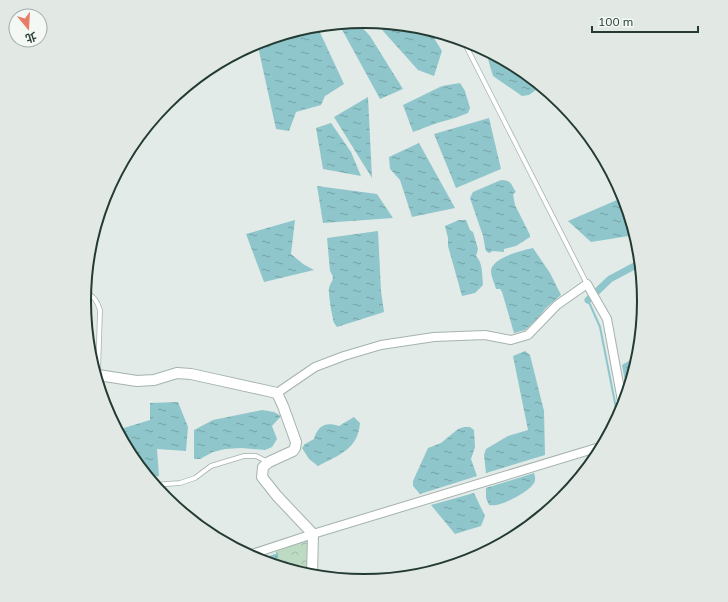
<svg xmlns="http://www.w3.org/2000/svg" width="728" height="602" viewBox="0 0 728 602" font-family="Mulish,'Noto Sans TC',sans-serif">
	<style>
		.forest { fill: url(#forest-crowns) }
		.water { fill: url(#water-ripples) }
		.lines { fill: none; stroke-linecap: round; stroke-linejoin: round }
		.stream { stroke: #8ec6cc; stroke-width: 2 }
		.canal { stroke: #8ec6cc; stroke-width: 7 }
		.service-casing { stroke: #a5b3ad; stroke-width: 5.5 }
		.minor-casing { stroke: #a5b3ad; stroke-width: 10 }
		.tertiary-casing { stroke: #a5b3ad; stroke-width: 12 }
		.service { stroke: #fff; stroke-width: 4 }
		.minor { stroke: #fff; stroke-width: 8 }
		.tertiary { stroke: #fff; stroke-width: 10 }
		.rim { fill: none; stroke: #243b33; stroke-width: 2 }
	</style>
	<defs>
		<pattern id="forest-crowns" width="20" height="18" patternUnits="userSpaceOnUse"><rect width="20" height="18" fill="#bddbc3"/><path d="M2 6a3 3 0 1 1 6 0M12 15a3 3 0 1 1 6 0" fill="none" stroke="#a2bda8"/></pattern>
		<pattern id="water-ripples" width="26" height="14" patternUnits="userSpaceOnUse"><rect width="26" height="14" fill="#8ec6cc"/><path d="M2 4q2-2 4 0t4 0M15 11q2-2 4 0t4 0" fill="none" stroke="#74a2a6"/></pattern>
	</defs>
	<rect width="100%" height="100%" fill="#e2ebe7"/>
	<path class="forest" d="M313,534L309,576L291,570L290,568H285L276,566V546Z"/>
	<path class="water" d="M357,22L370,36L403,89L380,99L339,24Z
		M375,22L419,26L429,30L442,51L434,76L418,70Z
		M310,26H317L344,84L325,96L321,105L296,112L289,131L276,129L257,42Z
		M485,49L520,68L539,84L540,87L529,95L522,96L493,76Z
		M460,83L465,91L470,108L468,113L455,118L437,123L413,132L403,105L442,86Z
		M368,97L372,178L334,117Z
		M489,118L501,169L456,188L434,134Z
		M331,123L351,152L361,176L323,169L316,128Z
		M419,143L455,208L412,217L400,180L390,169L389,157Z
		M501,180C512,180 511,185 516,192L513,194L515,205L530,235V237L516,246L504,249V252L493,251L489,253L486,251L485,247L483,236L470,198L473,192Z
		M317,186L377,194L393,218L323,223Z
		M624,197L635,235L591,242L568,221Z
		M295,220L291,254L303,264L314,270L264,282L246,234Z
		M459,220H466L470,230L473,232L478,249L476,256C483,263 482,275 483,285L475,293L462,296L448,246V238L445,226Z
		M378,231L381,291L384,312L337,327L334,323C332,316 328,293 329,288C331,280 336,280 330,271L327,238Z
		M533,248L550,273L561,295L546,308L538,318L525,330L514,333L502,292L500,289H496C495,284 491,277 491,271C491,258 523,250 533,248Z
		M84,299L87,300L92,308V365L89,355Z
		M525,351L530,355L544,411L545,455L486,473L484,455L486,449L508,436L528,430L513,356Z
		M639,355V356L627,393L622,365Z
		M178,402L188,427L186,451L157,449L159,476L148,477L131,456L117,430L150,420V403Z
		M262,410L274,412L281,416L272,426L277,439L272,447L265,450L241,448L225,449L213,452L200,459H194V430L213,420Z
		M354,417L360,423C358,449 339,455 318,466L309,459L302,448L305,444L314,439C318,425 326,422 339,426Z
		M464,427H470L474,430L475,447L471,459L477,476L420,494L413,486V481L428,448L441,443L458,429Z
		M534,473C535,476 536,479 534,483C529,492 499,508 489,505L486,498V488Z
		M474,493L485,516L481,526L455,534L431,505Z
		M278,553L277,566L257,560Z"/>
	<g class="lines">
		<path class="stream" d="M588,300L600,327L618,418"/>
		<path class="canal" d="M588,300L610,279L640,263"/>
		<defs>
			<path id="service" d="M463,40L587,284
				M85,292C94,296 97,301 100,310L98,374
				M154,485L180,483L195,478L211,466L244,456H256L268,462"/>
			<path id="minor" d="M277,393L315,367L344,356L381,345L434,337L485,335L511,340L528,335L557,305L587,284L607,319L623,406
				M249,555L313,534L603,446"/>
			<path id="tertiary" d="M96,376L98,375L137,381L154,380L177,373L191,374L277,393L283,406L296,442L295,448L293,451L269,462L263,467L262,477L277,496L313,534L312,576"/>
		</defs>
		<use href="#service" class="service-casing"/>
		<use href="#minor" class="minor-casing"/>
		<use href="#tertiary" class="tertiary-casing"/>
		<use href="#service" class="service"/>
		<use href="#minor" class="minor"/>
		<use href="#tertiary" class="tertiary"/>
	</g>
	<path d="M0 0H728V602H0ZM91 301a273 273 0 1 1 546 0a273 273 0 1 1-546 0Z" fill="#e2e9e5" fill-rule="evenodd"/>
	<path class="rim" d="M91 301a273 273 0 1 1 546 0a273 273 0 1 1-546 0Z"/>
	<g transform="translate(28 28) rotate(162)"><circle r="19" fill="#f3f8f5" stroke="#a0aca7"/>
	<path d="M0-3L7 15L0 10L-7 15Z" fill="#e77d64"/>
	<text y="-6" font-size="11" font-weight="bold" text-anchor="middle" fill="#243b33">北</text>
	</g>
	<path d="M592 26v6h106v-6" fill="none" stroke="#243b33" stroke-width="2"/>
	<text x="598" y="26" font-size="12" fill="#243b33" stroke="#f3f8f5" stroke-width="3" paint-order="stroke">100 m</text>
</svg>
